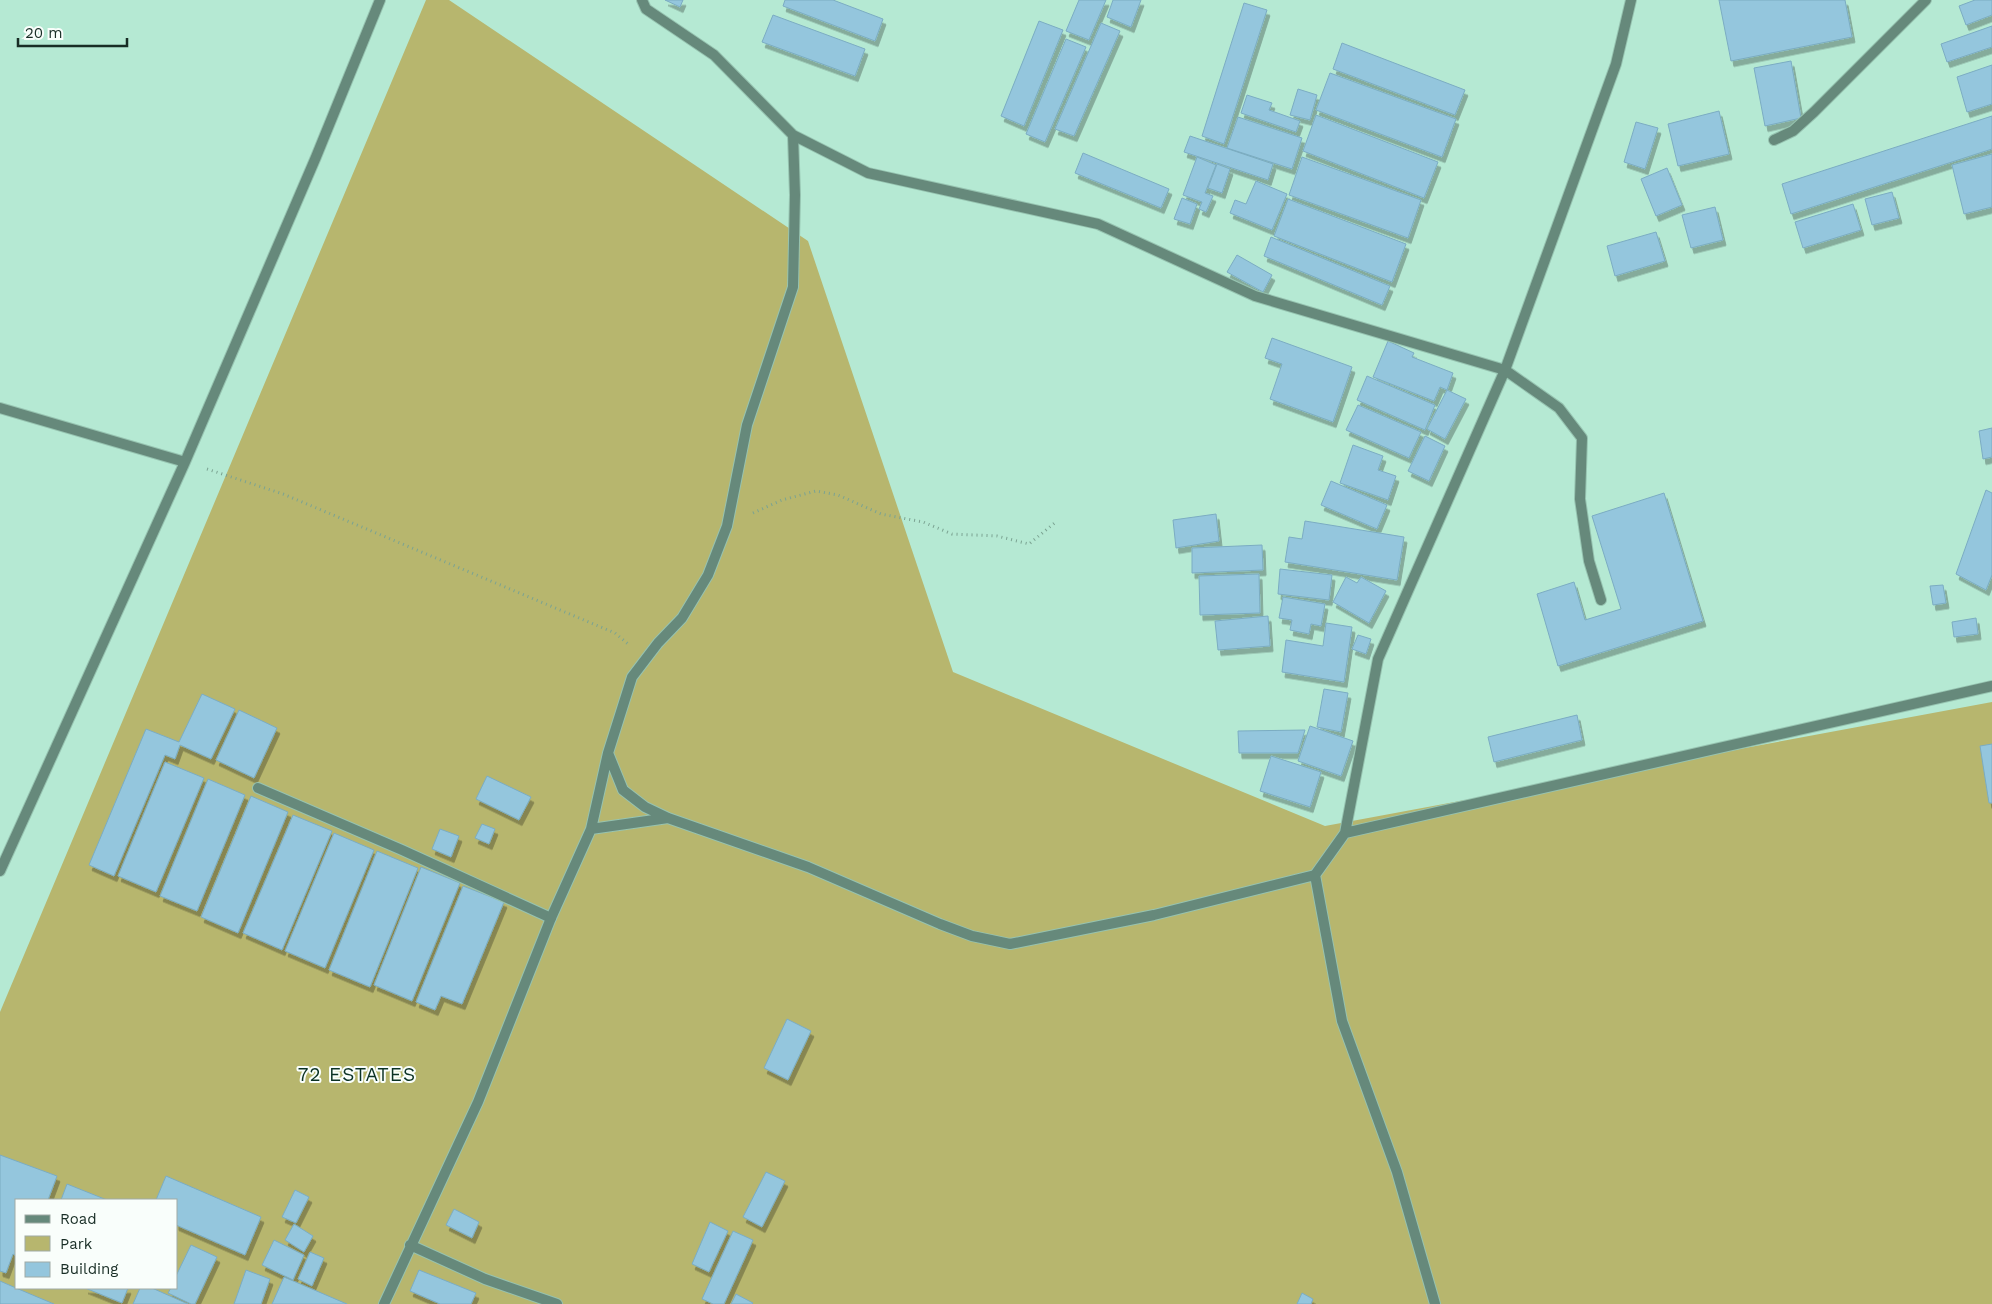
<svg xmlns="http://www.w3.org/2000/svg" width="1992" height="1304" viewBox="0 0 1992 1304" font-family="'Work Sans',sans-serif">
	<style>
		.green { fill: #b7b66e; fill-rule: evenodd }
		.building { fill: #94c6dd; stroke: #7bacc2; filter: url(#shadow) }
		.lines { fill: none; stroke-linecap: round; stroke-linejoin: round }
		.lane-casing { stroke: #96c3b0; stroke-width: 12 }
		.street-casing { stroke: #96c3b0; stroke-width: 12 }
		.path { stroke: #7ba392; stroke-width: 3; stroke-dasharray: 1 4; stroke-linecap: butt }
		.lane { stroke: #66897b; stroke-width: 10 }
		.street { stroke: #66897b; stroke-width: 10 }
		.labels { text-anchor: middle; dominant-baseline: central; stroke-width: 4; stroke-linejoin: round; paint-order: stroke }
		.neighbourhood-label { font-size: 19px; letter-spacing: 1px; fill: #0a3124; stroke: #f9fefb }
	</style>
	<defs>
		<filter id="shadow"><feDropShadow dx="3" dy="5.5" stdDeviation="0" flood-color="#0004"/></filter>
	</defs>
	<rect width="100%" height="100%" fill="#b5e9d3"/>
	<path class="green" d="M426,0H449L808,241L953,672L1325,826L1992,702V1304H0V1012ZM16,1200H176V1288H16Z"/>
	<path class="building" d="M665,0H683L680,7Z
		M785,0H833L883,19L875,41L783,6Z
		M1079,0H1106L1089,40L1066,31Z
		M1113,0H1141L1131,27L1107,17Z
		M1719,0H1845L1852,37L1731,61Z
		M1975,0H1992V15L1966,25L1959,6Z
		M1244,3L1267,10L1224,144L1202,136Z
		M773,15L865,49L855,76L762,42Z
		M1039,21L1063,30L1024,126L1001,116Z
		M1101,23L1120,31L1074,136L1055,129Z
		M1992,26V47L1947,62L1941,44Z
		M1066,39L1086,47L1045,142L1026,134Z
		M1342,43L1465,90L1455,115L1333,69Z
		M1791,61L1801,118L1765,126L1754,68Z
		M1992,65V104L1967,112L1957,77Z
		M1330,73L1456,119L1442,157L1316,110Z
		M1298,89L1317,95L1310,120L1290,115Z
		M1247,95L1272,103L1269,110L1300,121L1296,132L1241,113Z
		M1719,111L1729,154L1678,166L1668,124Z
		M1316,115L1438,162L1424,198L1303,151Z
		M1992,116V149L1791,214L1782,184Z
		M1238,117L1302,138L1292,169L1227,148Z
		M1636,122L1658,128L1645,169L1624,162Z
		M1190,136L1273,164L1268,180L1184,152Z
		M1083,153L1169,189L1161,208L1075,173Z
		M1992,154V207L1964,214L1952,165Z
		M1197,157L1216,165L1205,193L1213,196L1206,212L1199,209L1202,202L1183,195Z
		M1302,157L1421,200L1408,238L1289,195Z
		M1217,164L1230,169L1222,193L1208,188Z
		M1667,168L1682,205L1656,216L1641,179Z
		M1256,181L1287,194L1272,230L1230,213L1235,200L1246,204Z
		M1892,192L1899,218L1872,225L1865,199Z
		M1182,198L1197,204L1190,224L1174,219Z
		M1288,199L1406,244L1392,282L1274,236Z
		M1853,204L1861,230L1803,248L1795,222Z
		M1715,207L1723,240L1691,248L1682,215Z
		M1656,232L1665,261L1615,276L1607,246Z
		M1271,237L1390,286L1382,305L1264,256Z
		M1237,255L1272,275L1263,292L1227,272Z
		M1272,338L1352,367L1333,422L1270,399L1282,364L1265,358Z
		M1388,341L1414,353L1412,357L1453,373L1447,390L1440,387L1434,401L1373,377Z
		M1367,376L1435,405L1425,430L1357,400Z
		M1447,390L1466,399L1445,439L1427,429Z
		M1358,405L1421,432L1409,458L1346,430Z
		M1992,428V457L1983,459L1979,431Z
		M1425,436L1445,446L1429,481L1408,471Z
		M1353,445L1383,456L1378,470L1396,476L1388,500L1340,483Z
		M1331,481L1387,505L1377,529L1321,505Z
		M1986,490L1992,493V575L1986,590L1956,574Z
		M1664,493L1703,621L1558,666L1537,594L1574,582L1585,620L1621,609L1592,516Z
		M1216,514L1219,541L1176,548L1173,520Z
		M1305,521L1404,537L1397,580L1285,562L1289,537L1302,539Z
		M1262,545L1263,570L1192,573V548Z
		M1280,569L1332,575L1329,600L1278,594Z
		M1259,574L1260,613L1200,615L1199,576Z
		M1346,577L1357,583L1361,577L1386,591L1369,623L1333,602Z
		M1943,585L1946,603L1933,605L1930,586Z
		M1283,597L1325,604L1321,626L1311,624L1309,634L1290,630L1292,620L1279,618Z
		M1268,616L1270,646L1218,650L1215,621Z
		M1976,618L1978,634L1954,637L1952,622Z
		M1326,623L1352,627L1344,682L1282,672L1286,640L1323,646Z
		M1358,635L1371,639L1366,654L1352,649Z
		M1324,689L1348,693L1341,732L1317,727Z
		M202,694L235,709L211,759L180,745L175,759L165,755L114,876L89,865L146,729L179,742Z
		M239,710L277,728L254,778L216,760Z
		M1577,715L1582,740L1494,762L1488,737Z
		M1310,726L1353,741L1341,776L1298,761Z
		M1305,730L1298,753H1239L1238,731Z
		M1992,744V803H1989L1980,746Z
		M1271,756L1321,772L1310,807L1260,791Z
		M165,762L204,778L156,892L118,876Z
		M487,776L531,797L519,820L476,799Z
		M208,779L245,795L197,911L160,896Z
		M251,796L288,812L238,933L201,917Z
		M293,815L332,831L282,950L243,933Z
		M482,824L495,829L489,844L475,838Z
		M440,829L459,836L451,857L432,849Z
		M334,833L374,850L325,968L285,951Z
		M377,851L418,868L370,987L329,970Z
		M421,867L460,883L412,1001L374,985Z
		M463,886L504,902L462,1004L441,996L435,1010L416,1002Z
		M787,1019L811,1031L788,1080L764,1068Z
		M0,1155L57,1176L48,1200H16V1256L13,1254L6,1273L0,1271Z
		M766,1172L785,1181L762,1227L743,1217Z
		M166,1176L261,1217L245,1255L176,1225V1200H156Z
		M67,1184L107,1200H61Z
		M295,1190L309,1197L296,1223L282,1217Z
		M454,1209L479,1222L472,1238L446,1225Z
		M710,1222L728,1231L709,1272L692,1264Z
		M294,1224L313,1236L304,1252L285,1240Z
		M733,1231L753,1240L724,1304H713L702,1299Z
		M274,1240L304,1255L293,1280L262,1265Z
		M191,1245L217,1257L195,1304H191L168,1293L171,1288H176V1276Z
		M310,1252L324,1258L312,1286L298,1279Z
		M246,1270L270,1279L261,1304H234Z
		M419,1270L476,1293L471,1304H440L410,1291Z
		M284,1277L347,1304H272Z
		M0,1281L16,1288L54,1304H0Z
		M85,1288H128L122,1303Z
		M140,1288H152L188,1304H133Z
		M1302,1293L1313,1299L1311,1304H1297Z
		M736,1294L753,1303L752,1304H731Z"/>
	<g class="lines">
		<defs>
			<path id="lane" d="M1774,140L1793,131L1814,112L1926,0
				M258,788L402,850L551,918"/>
			<path id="street" d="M642,0L646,9L714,55L793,135L868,173L1098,224L1255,296L1505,370L1559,408L1582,438L1580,499L1589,561L1601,600
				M0,408L185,462
				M608,753L623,790L645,807L668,818L808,867L940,924L972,936L1010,944L1154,915L1315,875
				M591,829L668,818
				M1345,833L1992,686
				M0,871L185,462L316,157L380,0
				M410,1245L485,1279L557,1304
				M384,1304L478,1102L551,918L591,829L608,753L632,677L658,643L682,618L708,575L727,526L747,425L793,287L795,195L793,135
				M1435,1304L1397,1172L1342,1021L1315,875L1345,833L1378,659L1505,370L1616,64L1631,0"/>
		</defs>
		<use href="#lane" class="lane-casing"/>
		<use href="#street" class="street-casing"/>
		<path class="path" d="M207,469L283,494L615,633L628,644
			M753,513L782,500L816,491L838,495L881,514L923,522L952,534L997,536L1029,544L1057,521"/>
		<use href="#lane" class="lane"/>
		<use href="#street" class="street"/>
	</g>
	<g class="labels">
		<g class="neighbourhood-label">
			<text x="357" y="1074">72 ESTATES</text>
		</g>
	</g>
	<rect x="15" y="1199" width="162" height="90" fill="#f9fefb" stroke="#9faaa5"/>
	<rect x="25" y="1215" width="25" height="8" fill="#66897b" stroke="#9faaa5"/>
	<text x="60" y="1224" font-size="15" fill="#182d25">Road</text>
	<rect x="25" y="1236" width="25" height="15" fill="#b7b66e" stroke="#9faaa5"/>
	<text x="60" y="1249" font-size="15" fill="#182d25">Park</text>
	<rect x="25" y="1262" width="25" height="15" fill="#94c6dd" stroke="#9faaa5"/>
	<text x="60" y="1274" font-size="15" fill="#182d25">Building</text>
	<path d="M18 38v8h109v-8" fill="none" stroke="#182d25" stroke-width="2.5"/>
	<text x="25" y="38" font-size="15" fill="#182d25" stroke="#f9fefb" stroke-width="4" paint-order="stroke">20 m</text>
</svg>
